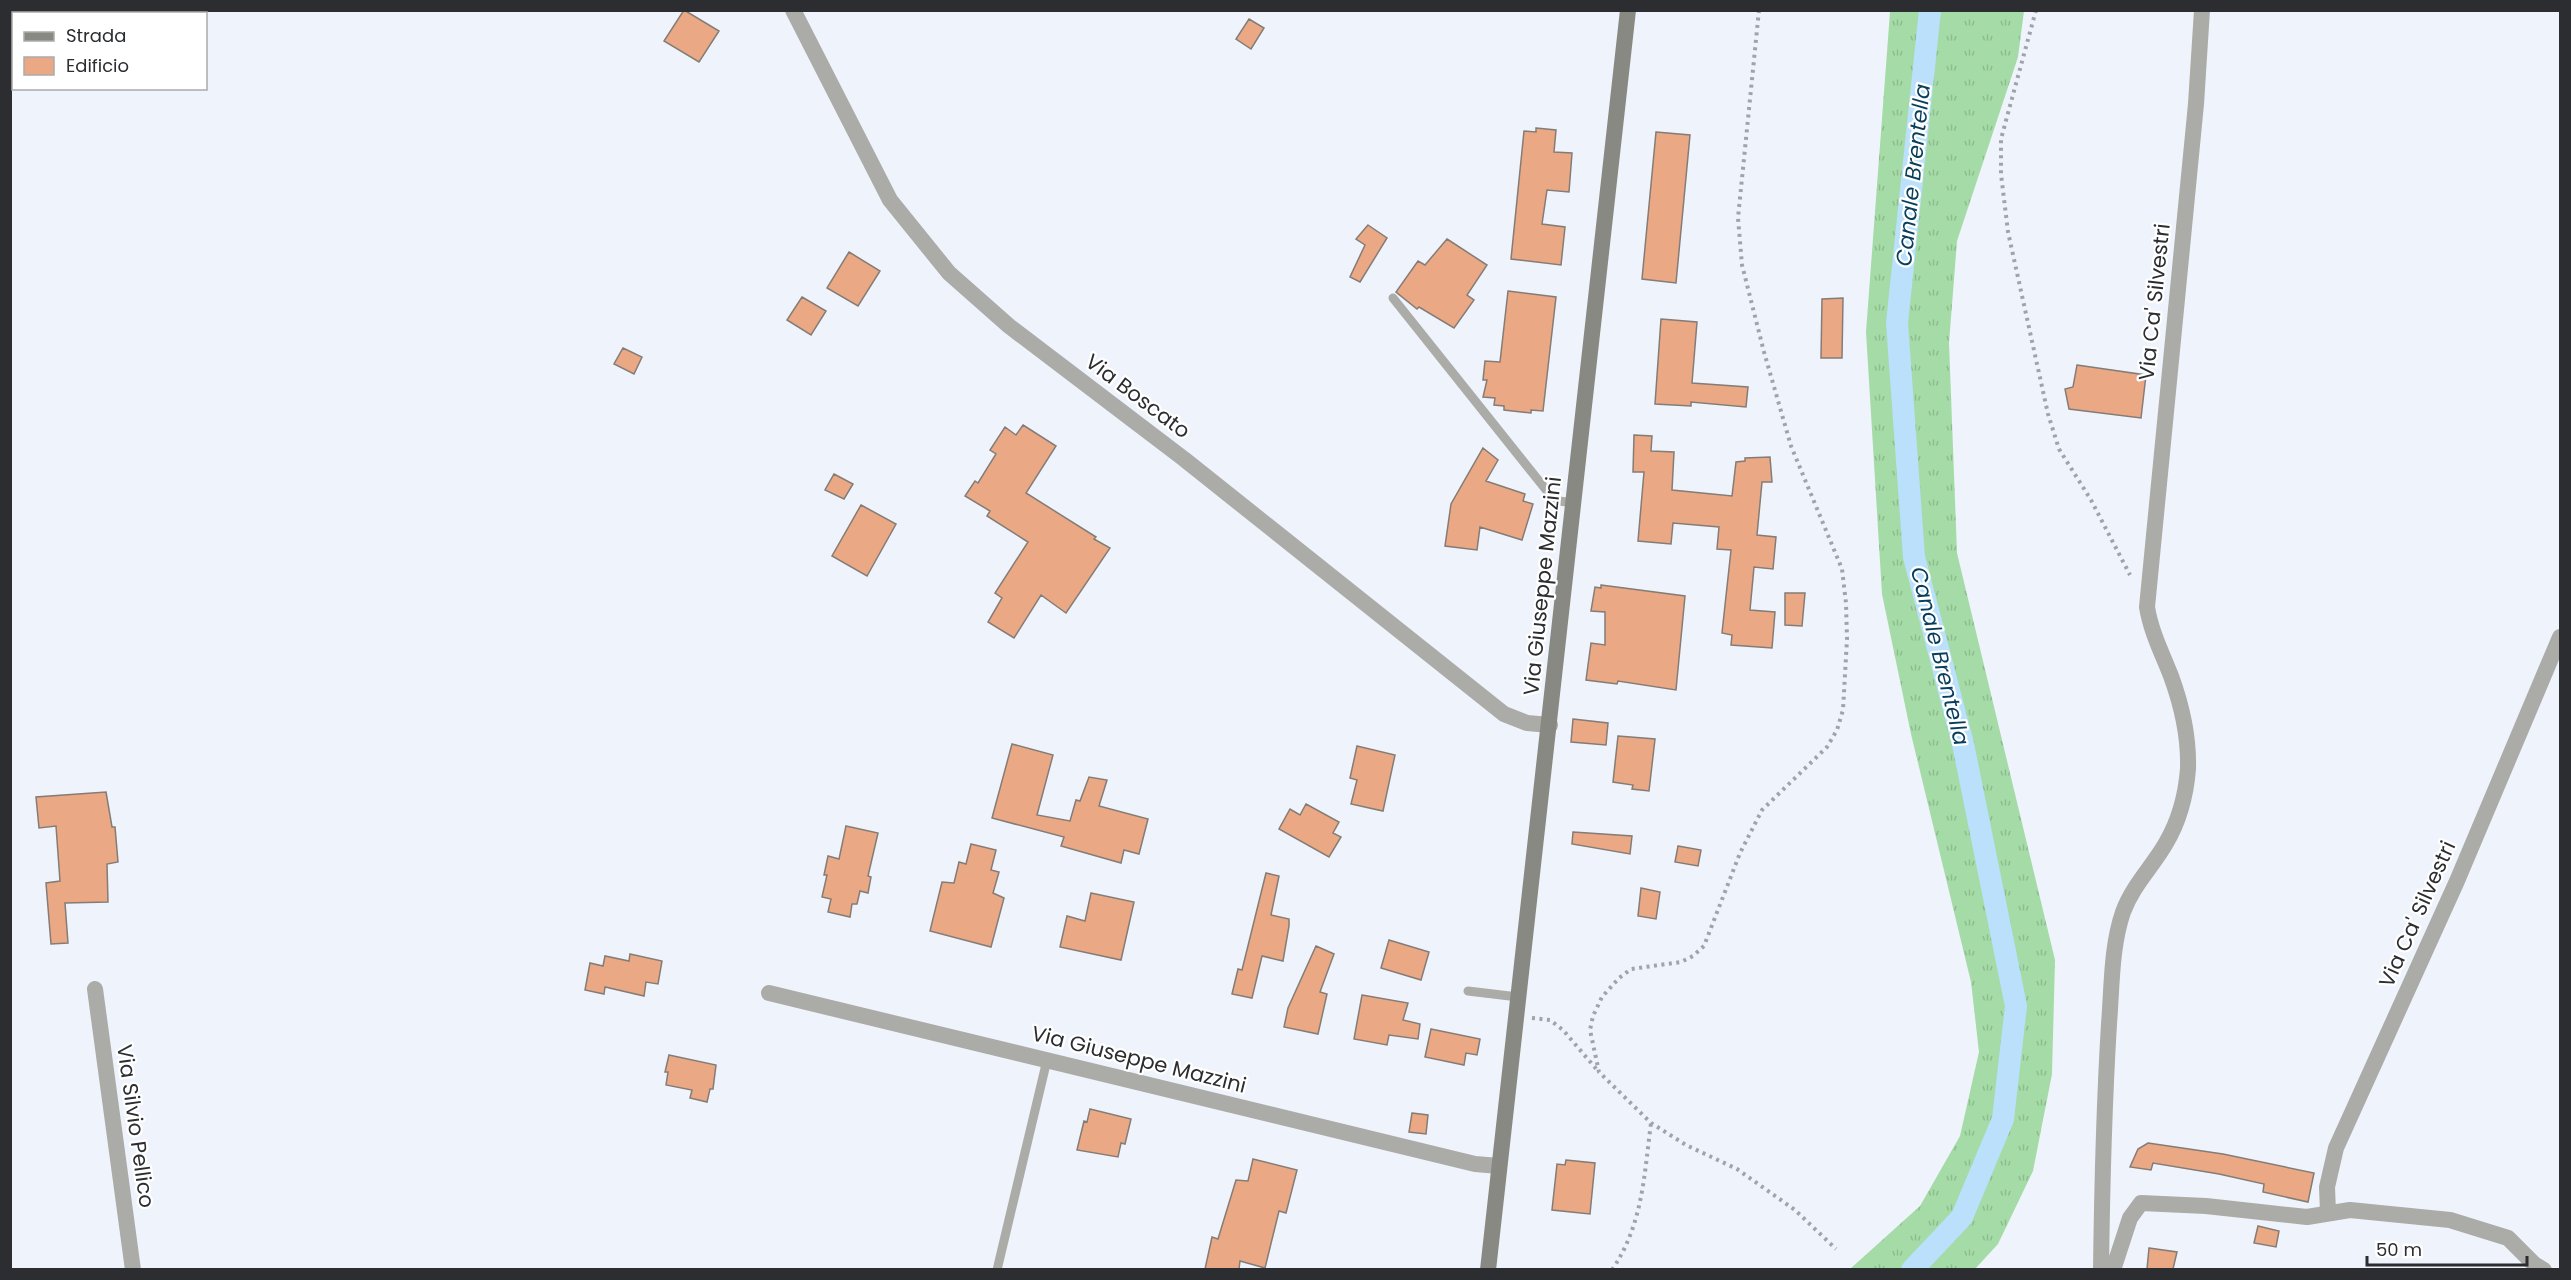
<svg xmlns="http://www.w3.org/2000/svg" width="2571" height="1280" viewBox="0 0 2571 1280" font-family="Poppins,sans-serif">
	<style>
		.grass { fill: url(#grass-tufts) }
		.lines { fill: none; stroke-linecap: round; stroke-linejoin: round }
		.canal { stroke: #bae0fc; stroke-width: 22 }
		.building { fill: #eaa984; stroke: #847c77; stroke-width: 1.5 }
		.path { stroke: #a0a3a9; stroke-width: 4; stroke-dasharray: 3 4.5; stroke-linecap: butt }
		.service { stroke: #ababa7; stroke-width: 9 }
		.minor { stroke: #ababa7; stroke-width: 16 }
		.secondary { stroke: #898983; stroke-width: 16 }
		.labels { text-anchor: middle; dominant-baseline: central; stroke-width: 4.5; stroke-linejoin: round; paint-order: stroke }
		.street-label { font-size: 21px; fill: #2c2d30; stroke: #fff }
		.water-label { font-size: 22px; font-style: italic; fill: #083e5c; stroke: #fff }
	</style>
	<defs>
		<pattern id="grass-tufts" width="24" height="20" patternUnits="userSpaceOnUse" patternTransform="scale(1.5)"><rect width="24" height="20" fill="#a5dba6"/><path d="M3 7l-1-3M5 7V3M7 7l1-3M15 17l-1-3M17 17v-4M19 17l1-3" fill="none" stroke="#8ebc8f"/></pattern>
	</defs>
	<rect width="100%" height="100%" fill="#eff3fb"/>
	<path class="grass" d="M1890,12L2024,11L2018,57L1957,241L1949,343L1957,553L2055,960L2052,1074L2033,1171L1998,1244L1975,1269H1850L1920,1206L1960,1136L1979,1052L1971,982L1911,734L1882,594L1866,332Z"/>
	<g class="lines">
		<path class="canal" d="M1912,1270L1962,1217L2003,1119L2016,1006L1963,744L1914,557L1897,323L1930,10"/>
	</g>
	<path class="building" d="M684,10L719,31L699,62L664,41Z
		M1249,19L1264,28L1251,49L1236,39Z
		M1536,128L1556,130L1554,152L1572,153L1569,192L1547,190L1542,224L1565,227L1561,265L1511,259L1524,131L1536,132Z
		M1656,132L1690,135L1676,283L1642,279Z
		M1368,225L1387,238L1360,282L1350,277L1365,245L1356,239Z
		M1447,239L1487,265L1467,295L1474,300L1454,328L1419,307L1417,309L1396,292L1418,261L1425,265Z
		M849,252L880,271L858,306L827,288Z
		M1508,291L1556,297L1543,411L1531,410V413L1504,410V406L1494,405L1495,398L1483,397L1487,380H1483L1485,361L1500,362Z
		M802,297L826,311L811,335L787,320Z
		M1843,298L1842,358H1821L1822,299Z
		M1661,319L1697,322L1692,383L1748,387L1746,407L1691,402V406L1655,404Z
		M623,348L642,357L634,374L614,364Z
		M2077,365L2146,375L2141,418L2069,409L2065,389L2073,387Z
		M1023,425L1056,446L1026,493L1096,537L1094,539L1110,548L1066,613L1041,595L1014,638L988,622L1002,598L995,593L1028,542L987,516L990,511L965,496L975,481L978,483L996,454L990,450L1005,427L1016,435Z
		M1634,435L1652,436L1651,451L1674,452L1672,490L1732,496L1736,462L1745,461V458L1770,457L1772,482H1762L1757,535L1776,537L1773,569L1754,567L1750,610L1775,612L1772,648L1731,645L1732,635L1722,633L1731,550L1717,549L1719,527L1673,523L1671,544L1638,541L1644,472H1633Z
		M1483,448L1498,460L1486,481L1525,494L1523,501L1533,504L1522,540L1480,527L1477,550L1445,546L1451,504Z
		M834,474L853,484L844,499L825,490Z
		M861,505L896,524L867,576L832,556Z
		M1601,585L1685,596L1676,690L1618,681L1617,684L1586,680L1591,643L1605,645V612L1591,611L1595,587L1601,588Z
		M1785,593H1805L1802,626L1785,625Z
		M1573,719L1608,723L1606,745L1571,742Z
		M1618,736L1655,739L1649,791L1632,789L1633,785L1613,782Z
		M1012,744L1053,755L1037,815L1070,821L1076,800L1080,801L1089,777L1107,780L1099,806L1148,819L1139,854L1124,850L1121,863L1061,846L1064,837L992,818Z
		M1357,746L1395,755L1383,811L1351,804L1357,780L1350,778Z
		M106,792L112,827H115L118,862L107,864L108,902L65,903L68,943L51,944L46,883L60,881L56,826L39,828L36,797Z
		M1306,804L1339,822L1333,833L1341,837L1329,857L1279,829L1290,809L1300,815Z
		M846,826L878,833L868,876L871,877L868,893L860,891L857,904H852L850,917L828,912L831,899L822,897L827,875H824L828,856L839,859Z
		M1573,832L1632,836L1630,854L1572,844Z
		M971,844L996,850L991,870L999,872L993,893L1004,898L991,947L930,931L942,882L954,883L959,862L966,864Z
		M1678,846L1701,850L1698,866L1675,862Z
		M1266,873L1279,876L1271,915L1289,919V926L1283,961L1262,956L1252,998L1232,994L1238,969L1242,970Z
		M1641,888L1660,892L1656,919L1638,916Z
		M1091,893L1134,902L1121,960L1060,947L1067,916L1085,921Z
		M1389,940L1429,952L1421,980L1381,968Z
		M1316,946L1334,954L1320,992L1327,994L1318,1034L1284,1027L1288,1008Z
		M630,954L662,961L658,984L646,982L644,996L605,987L604,994L585,990L590,963L603,966L605,956L629,961Z
		M1362,995L1408,1003L1403,1020L1420,1024L1418,1039L1389,1035L1387,1045L1354,1039Z
		M1431,1029L1480,1039L1477,1055L1466,1053L1464,1065L1425,1057Z
		M669,1055L716,1065L713,1089H710L707,1102L690,1098L692,1090L666,1085L668,1072H665Z
		M1090,1109L1131,1119L1125,1144L1121,1143L1118,1157L1077,1150L1084,1121L1087,1122Z
		M1412,1113L1428,1115L1426,1134L1409,1132Z
		M2148,1143L2223,1154L2314,1173L2308,1202L2263,1192L2264,1184L2219,1174L2153,1163L2151,1170L2130,1167L2138,1149Z
		M1253,1159L1297,1170L1286,1213L1279,1211L1265,1268L1240,1261L1239,1269H1205L1212,1237L1218,1239L1236,1180L1248,1181Z
		M1566,1160L1595,1163L1590,1214L1552,1210L1557,1164L1565,1165Z
		M2258,1226L2279,1231L2276,1247L2254,1243Z
		M2149,1248L2177,1252L2173,1269H2147Z"/>
	<g class="lines">
		<path class="path" d="M1759,10L1738,218L1742,265L1764,352L1791,446L1842,569L1846,603L1847,639L1843,710L1837,730L1827,747L1762,810L1740,853L1704,946L1693,956L1681,962L1631,969L1619,978L1602,997L1593,1016L1590,1030L1599,1072L1651,1123L1686,1145L1737,1169L1795,1210L1836,1249
			M2036,10L2001,139V174L2008,232L2048,414L2059,449L2091,500L2130,575
			M1532,1018L1550,1020L1563,1030L1598,1071
			M1612,1270C1643,1224 1644,1176 1651,1123"/>
		<path class="service" d="M1393,298L1547,491L1559,501L1574,503
			M1468,991L1518,997
			M997,1270L1047,1060"/>
		<path class="minor" d="M793,10L890,200L949,273L1009,326L1184,459L1504,714L1527,723L1550,725
			M95,989L133,1270
			M769,993L1475,1164L1499,1166
			M2328,1212L2327,1187L2336,1148L2457,881L2560,637
			M2101,1270C2102,1188 2104,1106 2109,1024C2112,987 2111,947 2123,912C2133,885 2153,866 2166,843C2179,821 2186,794 2188,769C2189,737 2182,706 2171,676C2162,653 2151,632 2147,607L2196,104L2202,10
			M2113,1270L2130,1218L2141,1203L2206,1206L2307,1217L2350,1210L2450,1220L2508,1238L2534,1264L2544,1270"/>
		<path class="secondary" d="M1488,1270L1628,10"/>
	</g>
	<g class="labels">
		<g class="street-label">
			<text transform="translate(2154 302) rotate(-84)">Via Ca' Silvestri</text>
			<text transform="translate(1138 396) rotate(37)">Via Boscato</text>
			<text transform="translate(1542 586) rotate(-84)">Via Giuseppe Mazzini</text>
			<text transform="translate(2417 914) rotate(-66)">Via Ca' Silvestri</text>
			<text transform="translate(1139 1059) rotate(14)">Via Giuseppe Mazzini</text>
			<text transform="translate(136 1126) rotate(82)">Via Silvio Pellico</text>
		</g>
		<g class="water-label">
			<text transform="translate(1913 175) rotate(-84)">Canale Brentella</text>
			<text transform="translate(1940 656) rotate(76)">Canale Brentella</text>
		</g>
	</g>
	<rect width="2571" height="1280" fill="none" stroke="#2c2d30" stroke-width="24"/>
	<rect x="12" y="12" width="195" height="78" fill="#ffffff" stroke="#ababac" stroke-width="1.5"/>
	<rect x="24" y="32" width="30" height="9" fill="#898983" stroke="#ababac" stroke-width="1.5"/>
	<text x="66" y="42" font-size="18" fill="#2c2d30">Strada</text>
	<rect x="24" y="57" width="30" height="18" fill="#eaa984" stroke="#ababac" stroke-width="1.5"/>
	<text x="66" y="72" font-size="18" fill="#2c2d30">Edificio</text>
	<path d="M2367 1256v9h160v-9" fill="none" stroke="#2c2d30" stroke-width="3"/>
	<text x="2376" y="1256" font-size="18" fill="#2c2d30" stroke="#ffffff" stroke-width="4.5" paint-order="stroke">50 m</text>
</svg>
